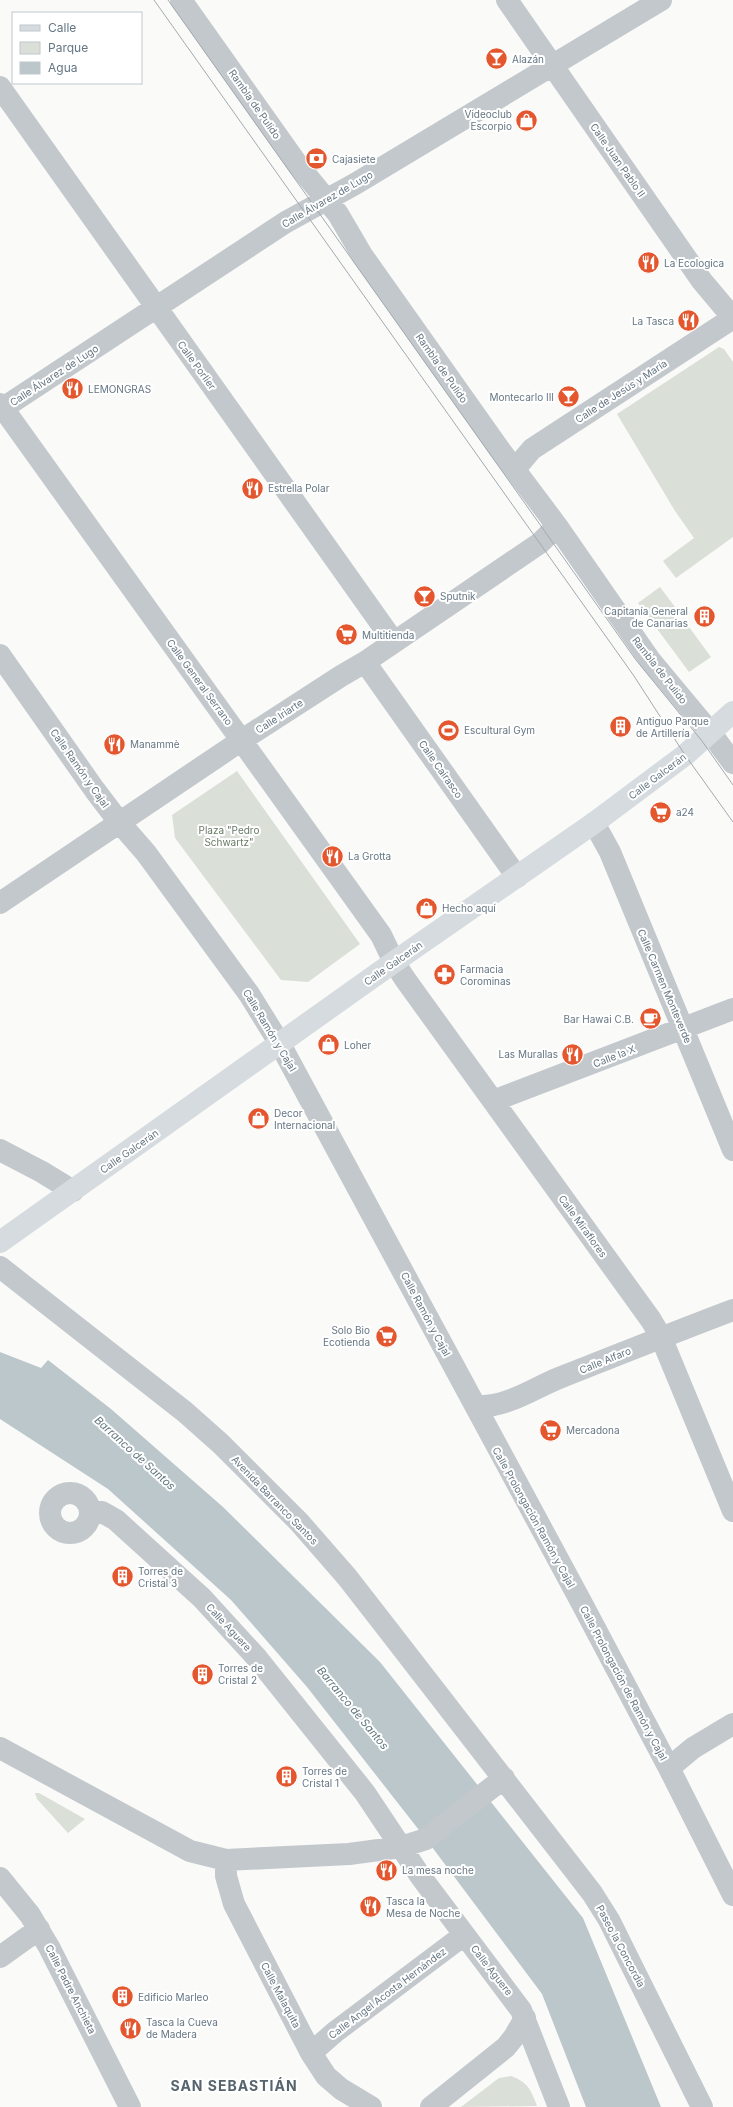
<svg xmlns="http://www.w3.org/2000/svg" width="733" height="2107" viewBox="0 0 733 2107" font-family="Inter,sans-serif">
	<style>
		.green { fill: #dadfd7 }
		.water { fill: #bbc7cb }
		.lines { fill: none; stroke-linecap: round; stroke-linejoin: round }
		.minor { stroke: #c3c8cc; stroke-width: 22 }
		.major { stroke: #d6dbdf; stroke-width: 22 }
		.tram { stroke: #a2aab0; stroke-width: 1 }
		.labels { text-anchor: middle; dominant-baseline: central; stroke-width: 4; stroke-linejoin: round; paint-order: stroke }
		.poi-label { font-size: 10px; fill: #657683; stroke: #fff; text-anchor: start }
		.street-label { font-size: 10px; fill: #657683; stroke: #fff }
		.park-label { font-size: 10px; fill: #687a64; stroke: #fff }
		.water-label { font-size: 11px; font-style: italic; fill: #60757c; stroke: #fff }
		.district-label { font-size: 14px; font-weight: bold; letter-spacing: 1px; fill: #57646e; stroke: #fff }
	</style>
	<rect width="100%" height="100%" fill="#fafaf8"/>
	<path class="green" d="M719,347L724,349L733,362V537L676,578L663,561L694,538L675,511L617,414Z
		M660,587L675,607L670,612L681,627L686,623L711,657L689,672L638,603Z
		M237,771L360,944L308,982L281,980L175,838L172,815Z
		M35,1793H39L85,1819L68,1833L37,1799Z
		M511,2076C528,2082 531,2090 537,2106L461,2107L499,2078Z"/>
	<path class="water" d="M0,1352L41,1368L48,1360L111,1409L223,1507L380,1662L583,1918L661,2107H586L542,1994L426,1839L307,1687L231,1600L108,1489L0,1419Z"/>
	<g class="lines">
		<path class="minor" d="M181,0L298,165L338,214L362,255L500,450L557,526L650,660L710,732L733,763
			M507,0L702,281L733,318
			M0,87L394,642
			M0,404L381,935L394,962L405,979L651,1320L661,1337L733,1511
			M0,410L286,222L355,184L661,0
			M515,469L532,449L733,318
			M0,655L94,789L119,822L146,853L249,994L280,1044L579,1598L669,1768L733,1895
			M365,662L517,877
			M594,823L610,852L733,1150
			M0,903L242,740L341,676L365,662L540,543L557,526
			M493,1101L733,1009
			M0,1150L42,1172L73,1191
			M0,1267L185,1412L221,1444L299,1522L347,1577L389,1631L592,1893L609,1920L702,2107
			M476,1406C506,1408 532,1389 559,1378C617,1355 675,1332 733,1310
			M50 1513a20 20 0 1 1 40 0a20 20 0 1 1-40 0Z
			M90,1510L102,1512L116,1520L202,1598L257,1658L365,1793L421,1877L521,2010L559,2107
			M0,1748L190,1851L226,1860L349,1854L401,1847L426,1839L504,1778
			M669,1768L693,1748L733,1724
			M226,1860V1876L234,1904L311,2053L326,2076L341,2089L371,2107
			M0,1878L30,1915L49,1947L130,2107
			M0,1957L39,1929
			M311,2053L335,2032L464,1935
			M431,2107L506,2047L514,2037L525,2018"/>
		<path class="major" d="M0,1242L394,962L594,823L685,755L733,712"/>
		<path class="tram" d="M154,0L634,676L685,755L733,822
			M168,0L636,660L702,741L733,785"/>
	</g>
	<defs>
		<symbol id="bar-disc" viewBox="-11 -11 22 22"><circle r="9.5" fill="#e4572e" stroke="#fff"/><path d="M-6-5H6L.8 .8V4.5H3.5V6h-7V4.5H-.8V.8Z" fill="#fff"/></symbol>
		<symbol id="shop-disc" viewBox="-11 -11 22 22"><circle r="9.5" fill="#e4572e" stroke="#fff"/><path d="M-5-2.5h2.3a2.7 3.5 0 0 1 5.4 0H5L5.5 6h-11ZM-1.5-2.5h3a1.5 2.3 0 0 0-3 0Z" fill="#fff"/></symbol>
		<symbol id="bank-disc" viewBox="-11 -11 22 22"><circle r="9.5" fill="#e4572e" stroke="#fff"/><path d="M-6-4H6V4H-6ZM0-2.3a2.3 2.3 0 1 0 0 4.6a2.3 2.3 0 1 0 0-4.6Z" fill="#fff"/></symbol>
		<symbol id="restaurant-disc" viewBox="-11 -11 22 22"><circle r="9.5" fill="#e4572e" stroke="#fff"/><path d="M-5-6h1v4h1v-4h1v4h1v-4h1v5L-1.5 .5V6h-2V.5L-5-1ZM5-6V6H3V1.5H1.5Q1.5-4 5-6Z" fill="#fff"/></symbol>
		<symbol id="building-disc" viewBox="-11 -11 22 22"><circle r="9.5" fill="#e4572e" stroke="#fff"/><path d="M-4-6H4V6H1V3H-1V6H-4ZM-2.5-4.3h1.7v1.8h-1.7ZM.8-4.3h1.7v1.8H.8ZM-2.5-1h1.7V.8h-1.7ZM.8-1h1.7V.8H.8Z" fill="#fff"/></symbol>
		<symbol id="supermarket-disc" viewBox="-11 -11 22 22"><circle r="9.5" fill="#e4572e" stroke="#fff"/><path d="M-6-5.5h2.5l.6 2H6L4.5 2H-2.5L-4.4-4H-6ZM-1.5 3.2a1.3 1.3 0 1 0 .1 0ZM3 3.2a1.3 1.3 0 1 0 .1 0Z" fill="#fff"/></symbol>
		<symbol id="stadium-disc" viewBox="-11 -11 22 22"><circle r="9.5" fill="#e4572e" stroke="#fff"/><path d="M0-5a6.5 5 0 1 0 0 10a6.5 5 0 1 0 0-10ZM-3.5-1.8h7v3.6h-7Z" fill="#fff"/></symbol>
		<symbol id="pharmacy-disc" viewBox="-11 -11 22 22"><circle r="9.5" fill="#e4572e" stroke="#fff"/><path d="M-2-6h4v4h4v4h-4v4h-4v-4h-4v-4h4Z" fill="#fff"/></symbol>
		<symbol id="cafe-disc" viewBox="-11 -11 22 22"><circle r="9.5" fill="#e4572e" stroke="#fff"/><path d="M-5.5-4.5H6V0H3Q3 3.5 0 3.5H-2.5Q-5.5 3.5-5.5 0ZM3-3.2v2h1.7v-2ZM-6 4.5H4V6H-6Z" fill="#fff"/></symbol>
	</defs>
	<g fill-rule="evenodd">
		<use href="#bar-disc" x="484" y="46" width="25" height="25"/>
		<use href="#shop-disc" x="514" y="108" width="25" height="25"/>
		<use href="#bank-disc" x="304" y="146" width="25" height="25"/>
		<use href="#restaurant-disc" x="636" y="250" width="25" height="25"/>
		<use href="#restaurant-disc" x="676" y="308" width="25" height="25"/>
		<use href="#restaurant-disc" x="60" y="376" width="25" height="25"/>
		<use href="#bar-disc" x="556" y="384" width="25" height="25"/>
		<use href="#restaurant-disc" x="240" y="476" width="25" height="25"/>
		<use href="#bar-disc" x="412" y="584" width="25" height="25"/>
		<use href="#building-disc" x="692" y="604" width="25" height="25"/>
		<use href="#supermarket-disc" x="334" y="622" width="25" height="25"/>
		<use href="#building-disc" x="608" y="714" width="25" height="25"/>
		<use href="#stadium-disc" x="436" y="718" width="25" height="25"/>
		<use href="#restaurant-disc" x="102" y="732" width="25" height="25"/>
		<use href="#supermarket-disc" x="648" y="800" width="25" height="25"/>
		<use href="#restaurant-disc" x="320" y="844" width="25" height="25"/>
		<use href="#shop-disc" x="414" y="896" width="25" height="25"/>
		<use href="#pharmacy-disc" x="432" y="962" width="25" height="25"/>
		<use href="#cafe-disc" x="638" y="1006" width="25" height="25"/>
		<use href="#shop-disc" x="316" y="1032" width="25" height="25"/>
		<use href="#restaurant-disc" x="560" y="1042" width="25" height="25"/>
		<use href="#shop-disc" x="246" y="1106" width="25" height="25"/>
		<use href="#supermarket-disc" x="374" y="1324" width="25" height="25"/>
		<use href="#supermarket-disc" x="538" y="1418" width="25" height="25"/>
		<use href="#building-disc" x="110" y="1564" width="25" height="25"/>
		<use href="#building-disc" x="190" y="1662" width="25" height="25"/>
		<use href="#building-disc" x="274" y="1764" width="25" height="25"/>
		<use href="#restaurant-disc" x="374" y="1858" width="25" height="25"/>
		<use href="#restaurant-disc" x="358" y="1894" width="25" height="25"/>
		<use href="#building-disc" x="110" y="1984" width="25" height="25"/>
		<use href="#restaurant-disc" x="118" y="2016" width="25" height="25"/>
	</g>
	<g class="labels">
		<g class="poi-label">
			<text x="512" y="59">Alazán</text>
			<text x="512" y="114" text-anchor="end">Videoclub<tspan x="512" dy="12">Escorpio</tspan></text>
			<text x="332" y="159">Cajasiete</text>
			<text x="664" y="263">La Ecologica</text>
			<text x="674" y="321" text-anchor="end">La Tasca</text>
			<text x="88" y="389">LEMONGRAS</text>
			<text x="554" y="397" text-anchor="end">Montecarlo III</text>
			<text x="268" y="488">Estrella Polar</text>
			<text x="440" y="596">Sputnik</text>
			<text x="688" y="611" text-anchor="end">Capitanía General<tspan x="688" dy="12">de Canarias</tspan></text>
			<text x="362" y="635">Multitienda</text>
			<text x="636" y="721">Antiguo Parque<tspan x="636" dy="12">de Artillería</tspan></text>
			<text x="464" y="730">Escultural Gym</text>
			<text x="130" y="744">Manammè</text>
			<text x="676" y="812">a24</text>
			<text x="348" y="856">La Grotta</text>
			<text x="442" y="908">Hecho aquí</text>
			<text x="460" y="969">Farmacia<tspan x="460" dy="12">Corominas</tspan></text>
			<text x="634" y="1019" text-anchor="end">Bar Hawai C.B.</text>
			<text x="344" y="1045">Loher</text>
			<text x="558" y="1054" text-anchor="end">Las Murallas</text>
			<text x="274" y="1113">Decor<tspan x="274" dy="12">Internacional</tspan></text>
			<text x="370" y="1330" text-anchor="end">Solo Bio<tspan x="370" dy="12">Ecotienda</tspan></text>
			<text x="566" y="1430">Mercadona</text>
			<text x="138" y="1571">Torres de<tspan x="138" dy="12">Cristal 3</tspan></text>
			<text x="218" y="1668">Torres de<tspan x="218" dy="12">Cristal 2</tspan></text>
			<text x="302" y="1771">Torres de<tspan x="302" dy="12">Cristal 1</tspan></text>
			<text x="402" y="1870">La mesa noche</text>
			<text x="386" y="1901">Tasca la<tspan x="386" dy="12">Mesa de Noche</tspan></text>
			<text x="138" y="1997">Edificio Marleo</text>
			<text x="146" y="2022">Tasca la Cueva<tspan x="146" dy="12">de Madera</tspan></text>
		</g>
		<g class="street-label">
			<text transform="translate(255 104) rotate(55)">Rambla de Pulido</text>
			<text transform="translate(618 160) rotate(55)">Calle Juan Pablo II</text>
			<text transform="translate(327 199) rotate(-30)">Calle Álvarez de Lugo</text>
			<text transform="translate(197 365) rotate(54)">Calle Porlier</text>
			<text transform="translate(442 368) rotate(55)">Rambla de Pulido</text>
			<text transform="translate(54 375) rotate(-33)">Calle Álvarez de Lugo</text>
			<text transform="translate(621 391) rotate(-33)">Calle de Jesús y María</text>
			<text transform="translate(660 670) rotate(52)">Rambla de Pulido</text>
			<text transform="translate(200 682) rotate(54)">Calle General Serrano</text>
			<text transform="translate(279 716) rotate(-33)">Calle Iriarte</text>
			<text transform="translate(80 768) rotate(55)">Calle Ramón y Cajal</text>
			<text transform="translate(441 769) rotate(55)">Calle Cairasco</text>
			<text transform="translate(657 776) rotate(-37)">Calle Galcerán</text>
			<text transform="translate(393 963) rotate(-35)">Calle Galcerán</text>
			<text transform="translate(665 986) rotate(67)">Calle Carmen Monteverde</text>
			<text transform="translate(270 1030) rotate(59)">Calle Ramón y Cajal</text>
			<text transform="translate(614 1056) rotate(-21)">Calle la X</text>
			<text transform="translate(129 1151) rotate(-35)">Calle Galcerán</text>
			<text transform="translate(583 1226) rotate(54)">Calle Miraflores</text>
			<text transform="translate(426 1314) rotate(62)">Calle Ramón y Cajal</text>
			<text transform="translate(605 1360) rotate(-22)">Calle Alfaro</text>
			<text transform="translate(275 1500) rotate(46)">Avenida Barranco Santos</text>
			<text transform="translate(534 1517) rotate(61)">Calle Prolongación Ramón y Cajal</text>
			<text transform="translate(229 1627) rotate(47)">Calle Aguere</text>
			<text transform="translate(624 1683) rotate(62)">Calle Prolongación de Ramón y Cajal</text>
			<text transform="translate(621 1946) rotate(62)">Paseo la Concordia</text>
			<text transform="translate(492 1970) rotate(52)">Calle Aguere</text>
			<text transform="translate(71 1989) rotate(63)">Calle Padre Anchieta</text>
			<text transform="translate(387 1993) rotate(-37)">Calle Angel Acosta Hernández</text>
			<text transform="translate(281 1995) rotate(62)">Calle Malaquita</text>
		</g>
		<g class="park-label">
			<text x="229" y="830">Plaza "Pedro<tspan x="229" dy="12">Schwartz"</tspan></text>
		</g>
		<g class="water-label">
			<text transform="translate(135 1453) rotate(42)">Barranco de Santos</text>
			<text transform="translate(353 1708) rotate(50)">Barranco de Santos</text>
		</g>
		<g class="district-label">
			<text x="234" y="2085">SAN SEBASTIÁN</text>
		</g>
	</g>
	<rect x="12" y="12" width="130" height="72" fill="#ffffff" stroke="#c1c8cd"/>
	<rect x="20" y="25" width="20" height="6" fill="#d6dbdf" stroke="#c1c8cd"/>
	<text x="48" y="32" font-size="12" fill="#657683">Calle</text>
	<rect x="20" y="42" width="20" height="12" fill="#dadfd7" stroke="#c1c8cd"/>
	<text x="48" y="52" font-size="12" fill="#657683">Parque</text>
	<rect x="20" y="62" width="20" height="12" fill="#bbc7cb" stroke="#c1c8cd"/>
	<text x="48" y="72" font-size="12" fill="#657683">Agua</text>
</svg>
